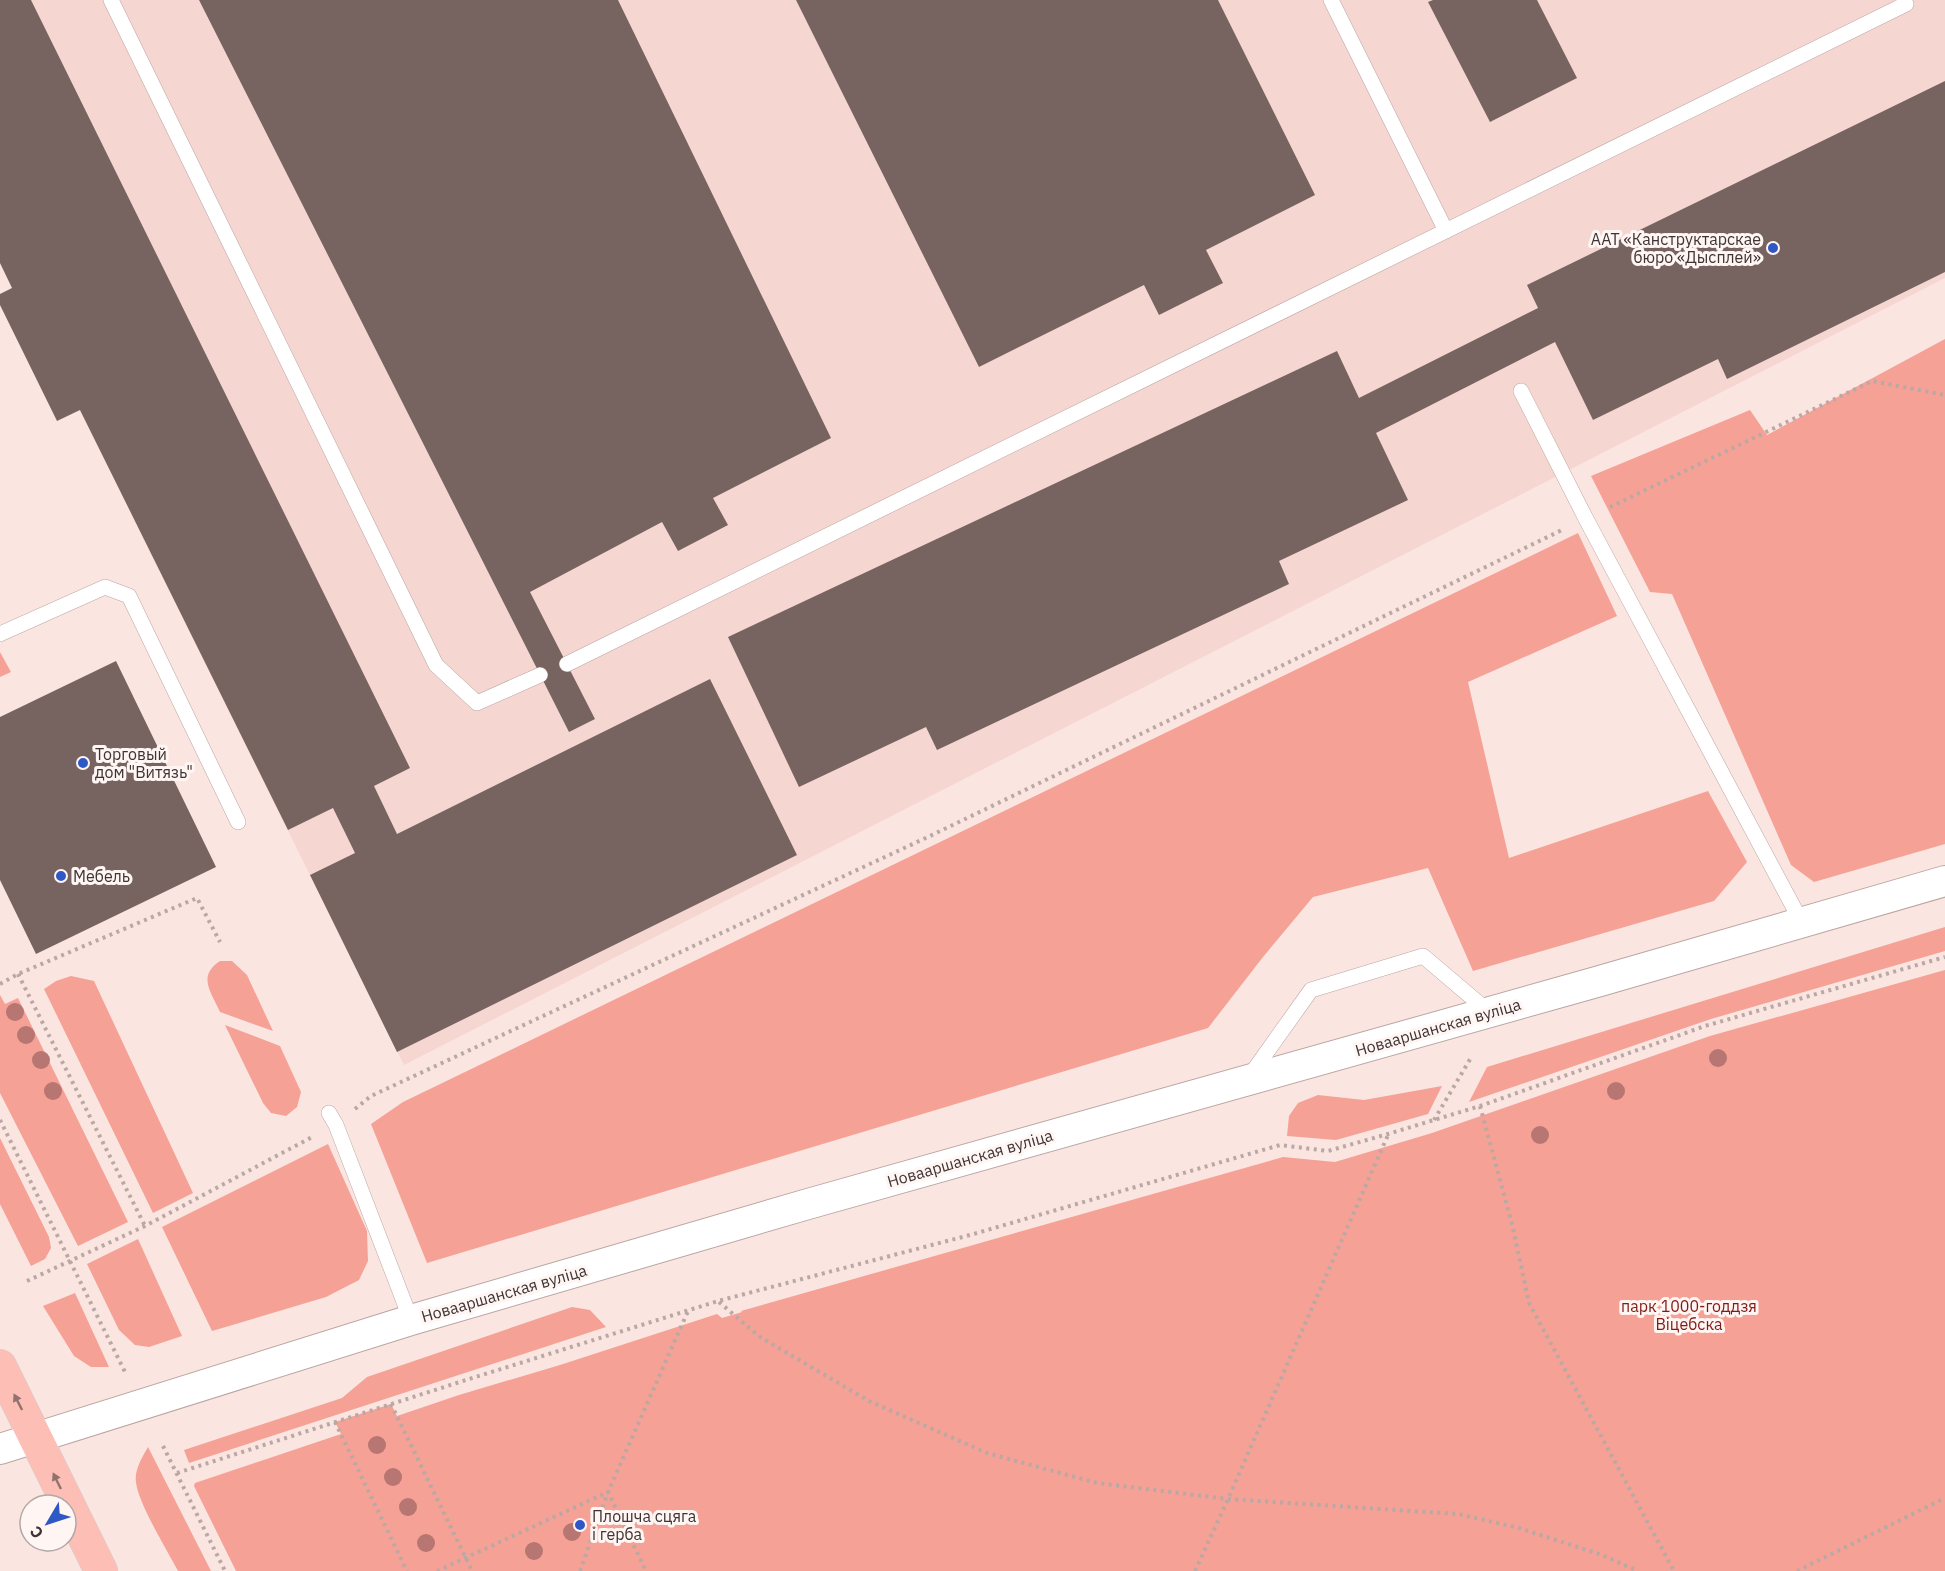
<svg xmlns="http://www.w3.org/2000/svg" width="1945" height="1571" viewBox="0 0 1945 1571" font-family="'IBM Plex Sans',sans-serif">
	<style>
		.built { fill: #f5d6d1 }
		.green { fill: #f5a195 }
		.building { fill: #776461 }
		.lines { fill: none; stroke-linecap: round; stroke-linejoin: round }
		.service-casing { stroke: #bba5a2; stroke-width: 16 }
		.minor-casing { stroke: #bba5a2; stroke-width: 32 }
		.primary-casing { stroke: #d0cece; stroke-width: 34 }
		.path { stroke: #baa8a5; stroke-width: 4; stroke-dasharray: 3 4.5; stroke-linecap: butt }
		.service { stroke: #fff; stroke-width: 15 }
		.minor { stroke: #fff; stroke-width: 30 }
		.primary { stroke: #fdbeb6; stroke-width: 33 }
		.tree { fill: #b77672 }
		.oneway { fill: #93726e }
		.poi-dot { fill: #2f58c7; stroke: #fff6f4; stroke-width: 2 }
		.labels { text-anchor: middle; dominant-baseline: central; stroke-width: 6; stroke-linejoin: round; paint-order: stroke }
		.poi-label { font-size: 16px; fill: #3d3433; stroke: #fff6f4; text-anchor: start }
		.street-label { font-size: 16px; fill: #3d3433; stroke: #fff6f4 }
		.park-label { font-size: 16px; fill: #801c17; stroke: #fff6f4 }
	</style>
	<rect width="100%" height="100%" fill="#fbe5e1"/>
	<path class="built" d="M0,0H1945V278L404,1065L0,249Z"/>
	<path class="green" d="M1945,339V844L1814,882L1791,865L1672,594L1650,592L1591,476L1750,410L1767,435Z
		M1578,533L1617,616L1468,682L1509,858L1708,791L1747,862L1714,901L1473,971L1428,868L1313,897L1263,957L1208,1028L427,1263L371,1124L403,1102Z
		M0,652L11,672L0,677Z
		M1945,927V951L1711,1019L1469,1102L1487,1067Z
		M220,961H232L247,975L273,1031L220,1012C211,992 197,976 220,961Z
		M1945,970V1571H236L194,1486L195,1483L341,1434L335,1422L391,1404L397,1416L459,1395L560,1365L717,1314L722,1318L742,1312L741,1311L1283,1157L1335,1162L1432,1133L1710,1036Z
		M71,976L94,981L193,1193L153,1213L44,989L56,981Z
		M0,995L5,1004L18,998L128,1222L78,1246L0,1093Z
		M225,1025L280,1046L301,1092L297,1107L286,1116L271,1113L263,1103Z
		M1442,1086L1428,1114L1336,1140L1287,1136L1289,1116L1298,1103L1318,1095L1364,1100Z
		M0,1138L49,1237L51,1248L45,1259L31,1266L0,1204Z
		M328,1144L367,1231L368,1261L359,1280L326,1297L212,1331L162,1227Z
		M138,1239L182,1336L149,1347L135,1345L119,1330L87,1264Z
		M75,1293L109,1367H91L74,1356L43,1306Z
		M572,1307L590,1310L606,1327L189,1463L184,1450L342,1398L367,1377Z
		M148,1447L211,1571H178C167,1550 138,1503 136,1482C134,1470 143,1456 148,1447Z"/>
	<path class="building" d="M0,0H31L410,768L374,786L397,834L710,679L797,855L397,1052L310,875L355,853L333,808L288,830L80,410L57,421L0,305V294L12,288L0,263Z
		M199,0H618L831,438L713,498L728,525L678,551L662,522L530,592L595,719L569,732Z
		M796,0H1218L1315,195L1206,250L1223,283L1159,315L1144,285L979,367Z
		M1433,0H1537L1577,78L1490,122L1428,2Z
		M1945,81V272L1727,379L1718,359L1593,420L1555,342L1376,433L1408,500L1279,561L1289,584L937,750L926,727L799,787L728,637L1337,351L1359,398L1538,308L1527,285Z
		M116,661L216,867L36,954L0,880V717Z"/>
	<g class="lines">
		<defs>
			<path id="service" d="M111,0L436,665L477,703L540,675
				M1331,0L1446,231
				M1521,391L1586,519L1802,923
				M0,634L105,587L129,596L238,822
				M567,664L1906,4L1904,0
				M1249,1077L1311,990L1423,956L1489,1012
				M329,1113L336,1125L411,1320"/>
			<path id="minor" d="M0,1449L411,1320L808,1204L1600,981L1945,881"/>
			<path id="primary" d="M0,1366L101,1571"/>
		</defs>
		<use href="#service" class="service-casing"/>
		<use href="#minor" class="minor-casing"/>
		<use href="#primary" class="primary-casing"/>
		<path class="path" d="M1610,507L1872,381L1945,395
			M18,974L145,1226
			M0,984L18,974L197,898L220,942
			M1480,1106L1512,1224L1529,1303L1674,1571
			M355,1109L371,1096L930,836L1562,530
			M0,1120L125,1372
			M1434,1120L1472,1056
			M27,1281L145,1226L314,1136
			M719,1302L760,1337L869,1401L987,1453L1097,1483L1228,1499L1458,1514L1519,1528L1602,1555L1638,1571
			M391,1404L472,1571
			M335,1422L407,1571
			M163,1446L225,1571
			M177,1473L466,1380L718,1301L970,1235L1280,1145L1328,1151L1388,1134L1480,1106L1705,1026L1945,957
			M437,1571L608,1492L646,1571
			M580,1571L608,1492L688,1311
			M1195,1571L1228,1499L1388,1135
			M1797,1571L1945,1498"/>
		<use href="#service" class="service"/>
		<use href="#minor" class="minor"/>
		<use href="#primary" class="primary"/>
	</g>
	<g class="tree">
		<circle cx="15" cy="1012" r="9"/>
		<circle cx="26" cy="1035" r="9"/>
		<circle cx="1718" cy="1058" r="9"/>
		<circle cx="41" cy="1060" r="9"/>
		<circle cx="53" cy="1091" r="9"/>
		<circle cx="1616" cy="1091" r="9"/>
		<circle cx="1540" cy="1135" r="9"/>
		<circle cx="377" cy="1445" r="9"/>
		<circle cx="393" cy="1477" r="9"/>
		<circle cx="408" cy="1507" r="9"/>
		<circle cx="572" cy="1532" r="9"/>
		<circle cx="426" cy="1543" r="9"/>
		<circle cx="534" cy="1551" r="9"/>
	</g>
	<defs><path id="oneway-solid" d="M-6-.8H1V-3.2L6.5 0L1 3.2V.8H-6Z" transform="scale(1.5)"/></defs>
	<g class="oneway">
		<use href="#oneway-solid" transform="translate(18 1402) rotate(-117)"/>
		<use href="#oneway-solid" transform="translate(57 1481) rotate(-116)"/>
	</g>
	<g class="poi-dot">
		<circle cx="1773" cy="248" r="6"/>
		<circle cx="83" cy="763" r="6"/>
		<circle cx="61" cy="876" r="6"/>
		<circle cx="580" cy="1525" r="6"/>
	</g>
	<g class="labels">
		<g class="poi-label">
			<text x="1761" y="239" text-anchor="end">ААТ «Канструктарскае<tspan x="1761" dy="18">бюро «Дысплей»</tspan></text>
			<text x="95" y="754">Торговый<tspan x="95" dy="18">дом "Витязь"</tspan></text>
			<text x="73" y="876">Мебель</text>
			<text x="592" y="1516">Плошча сцяга<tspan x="592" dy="18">і герба</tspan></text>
		</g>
		<g class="street-label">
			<text transform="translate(1438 1027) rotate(-16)">Новааршанская вуліца</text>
			<text transform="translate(970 1158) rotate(-16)">Новааршанская вуліца</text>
			<text transform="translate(504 1293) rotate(-16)">Новааршанская вуліца</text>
		</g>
		<g class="park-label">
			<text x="1689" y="1306">парк 1000-годдзя<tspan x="1689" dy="18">Віцебска</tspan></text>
		</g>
	</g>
	<g transform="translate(48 1523) rotate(231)"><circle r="28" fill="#fff6f4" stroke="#b1a8a7" stroke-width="1.5"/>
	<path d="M0-4.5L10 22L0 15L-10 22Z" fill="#2f58c7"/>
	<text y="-9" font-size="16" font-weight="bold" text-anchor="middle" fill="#3d3433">С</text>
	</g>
</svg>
